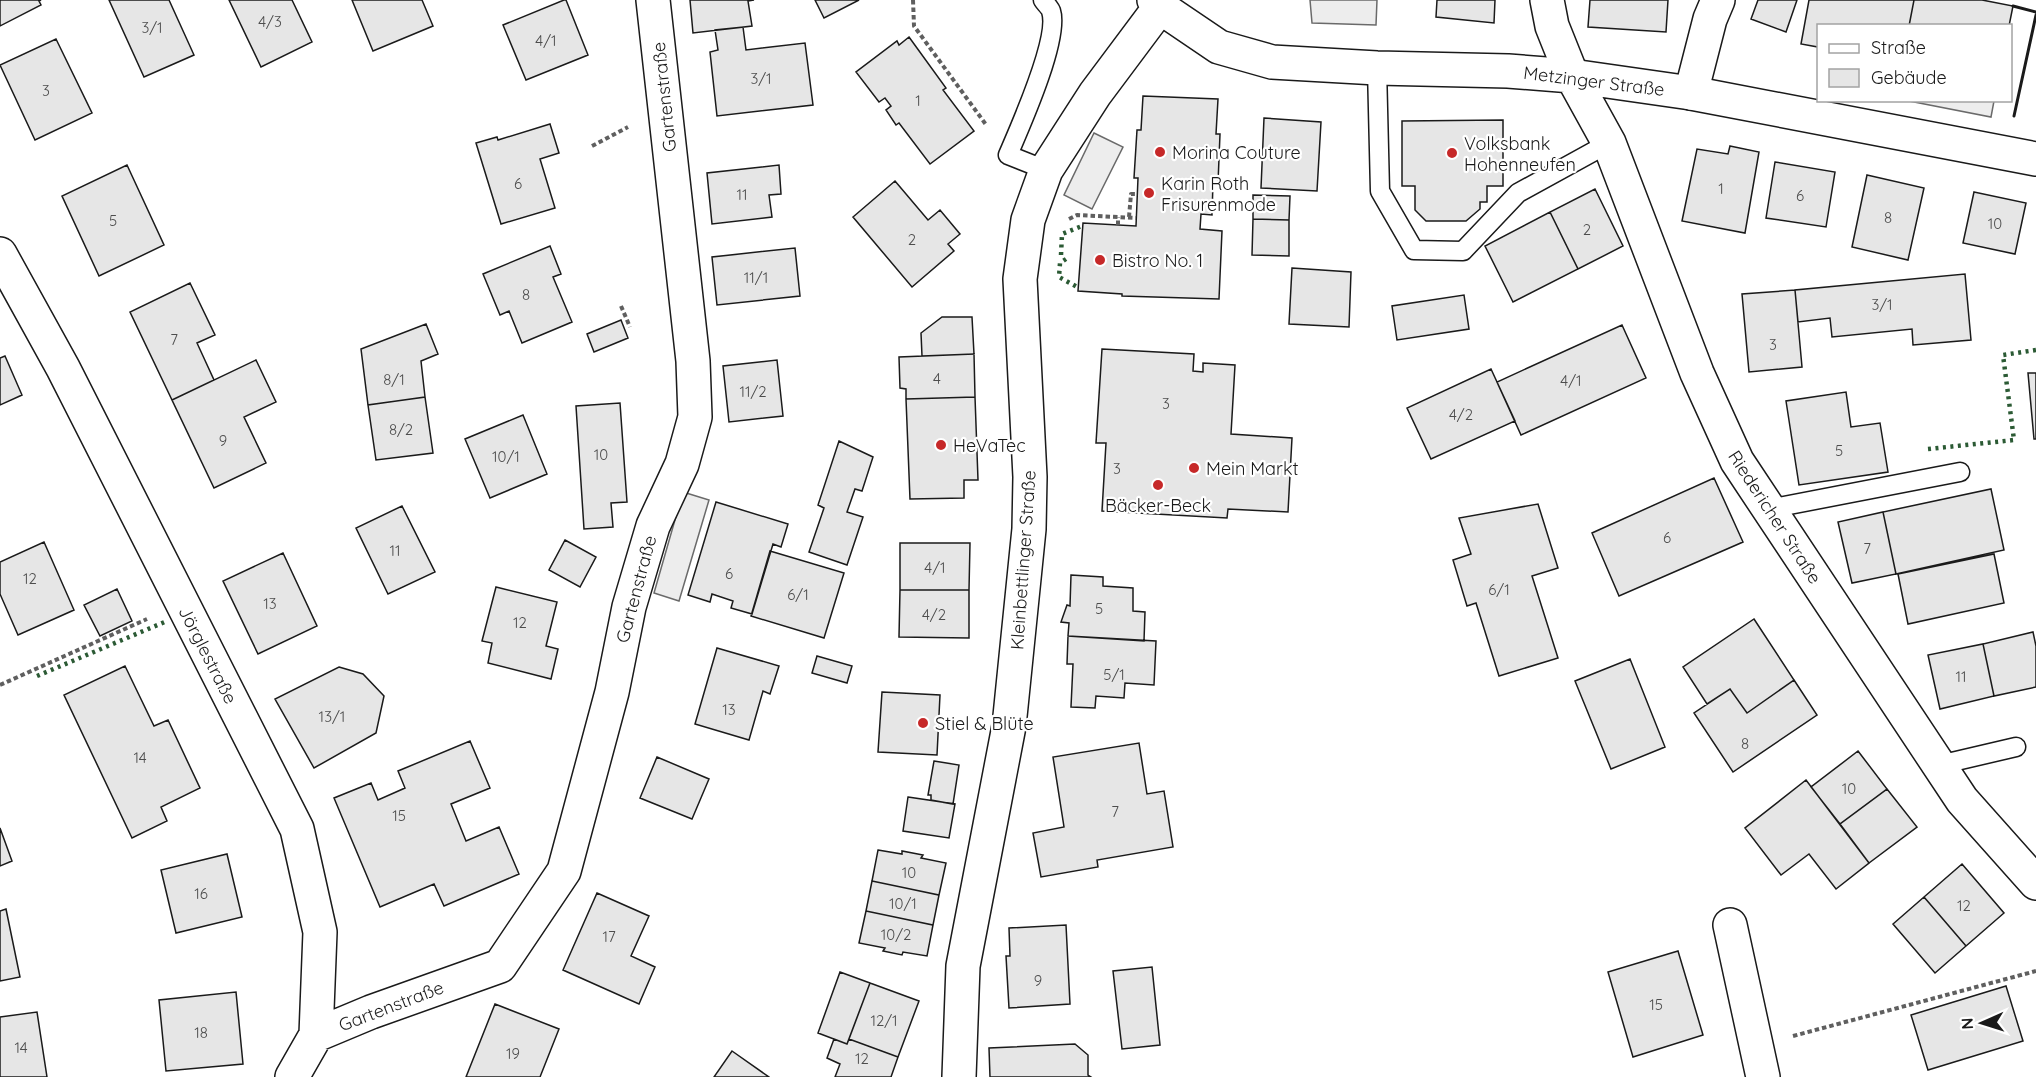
<svg xmlns="http://www.w3.org/2000/svg" width="2036" height="1077" viewBox="0 0 2036 1077" font-family="Quicksand,sans-serif">
	<style>
		.parking { fill: #ededed; stroke: #6a6a6a; stroke-width: 1.5 }
		.building { fill: #e6e6e6; stroke: #1a1a1a; stroke-width: 1.5 }
		.lines { fill: none; stroke-linecap: round; stroke-linejoin: round }
		.service-casing { stroke: #1a1a1a; stroke-width: 21 }
		.minor-casing { stroke: #1a1a1a; stroke-width: 36 }
		.tertiary-casing { stroke: #1a1a1a; stroke-width: 36 }
		.path { stroke: #5f5f5f; stroke-width: 4; stroke-dasharray: 4.5 3; stroke-linecap: butt }
		.service { stroke: #fff; stroke-width: 18 }
		.minor { stroke: #fff; stroke-width: 33 }
		.tertiary { stroke: #fff; stroke-width: 33 }
		.hedge { stroke: #2b5a34; stroke-width: 4.5; stroke-dasharray: 3 4.5; stroke-linecap: butt }
		.wall { stroke: #1a1a1a; stroke-width: 3 }
		.poi-dot { fill: #c62828; stroke: #fff; stroke-width: 2 }
		.labels { text-anchor: middle; dominant-baseline: central; stroke-width: 4.5; stroke-linejoin: round; paint-order: stroke }
		.number-label { font-size: 15px; fill: #4d4d4d }
		.street-label { font-size: 18px; fill: #1a1a1a; stroke: #fff }
		.poi-label { font-size: 18px; fill: #1a1a1a; stroke: #fff; text-anchor: start }
	</style>
	<rect width="100%" height="100%" fill="#fff"/>
	<path class="parking" d="M1310,0H1377L1376,25L1312,23Z
		M1909,101H1994L1991,117Z
		M1094,133L1123,147L1092,209L1064,195Z
		M683,492L709,500L679,601L654,593Z"/>
	<path class="building" d="M0,0H41L39,1L41,5L0,26Z
		M109,0H169L194,55L144,77Z
		M229,0H292L312,42L261,67Z
		M352,0H422L433,26L373,51Z
		M564,0H566L588,55L526,80L503,25Z
		M690,0H754L748,1L752,26L693,33Z
		M815,0H859L824,18Z
		M1437,0H1495L1494,23L1436,17Z
		M1590,0H1668L1666,32L1588,27Z
		M1758,0H1797L1786,32L1751,19Z
		M1809,0H1914L1909,26H1818V47L1801,44Z
		M1914,0H1982L2013,6L2009,26H1909Z
		M743,27L746,50L805,43L813,105L717,116L710,52L718,50L715,30Z
		M909,37L946,88L943,90L974,131L930,164L899,123L896,125L886,110L891,106L885,98L879,102L856,72L897,41L899,45Z
		M56,39L92,113L35,140L0,65Z
		M1143,96L1218,99L1216,134H1220L1218,183L1213,182L1212,215L1201,214L1200,229L1222,231L1219,299L1122,296V294L1078,291L1083,223L1136,226L1138,178H1134L1137,130H1141Z
		M1264,118L1321,122L1317,191L1261,188Z
		M1503,120V186H1487V202H1480V209L1466,221H1426L1415,210V186H1402V121Z
		M550,124L559,153L540,159L555,208L501,224L476,143L497,137L498,140Z
		M1730,146L1759,152L1745,233L1682,221L1697,149L1728,154Z
		M1775,162L1835,172L1826,227L1766,218Z
		M127,165L164,245L99,276L62,196Z
		M779,165L781,194L769,195L772,217L712,224L707,173Z
		M1867,175L1924,188L1908,260L1852,247Z
		M895,181L928,220L940,210L960,234L948,244L954,251L912,287L853,217Z
		M1595,189L1623,246L1578,269L1550,212Z
		M1974,192L2026,203L2015,254L1963,243Z
		M1253,195L1290,196L1289,220L1253,219Z
		M1550,212L1578,269L1513,302L1485,246Z
		M1253,219L1289,220V256L1252,255Z
		M550,246L561,274L553,277L572,322L522,343L509,311L500,315L483,274Z
		M795,248L800,296L717,305L712,257Z
		M1292,268L1351,272L1349,327L1289,324Z
		M1965,274L1971,340L1913,345L1912,329L1832,337L1830,318L1798,322L1795,290Z
		M190,283L215,335L197,343L214,380L172,400L130,312Z
		M1795,290L1802,367L1749,372L1742,294Z
		M1464,295L1469,329L1397,340L1392,306Z
		M942,317H972L974,354L922,356L921,333Z
		M621,320L628,338L594,352L587,334Z
		M426,324L438,354L421,361L425,397L368,405L361,349Z
		M1622,325L1646,378L1521,435L1497,382Z
		M1102,349L1194,354L1193,371L1203,372V363L1235,365L1231,434L1292,438L1288,512L1228,509L1227,518L1102,511L1106,443H1096Z
		M974,354L975,397L906,399V389L900,388L899,357Z
		M5,356L22,395L0,405V358Z
		M256,360L276,402L244,417L266,463L214,488L172,400Z
		M777,360L783,416L729,422L723,366Z
		M1491,369L1515,421L1431,459L1407,408Z
		M2028,373H2036V439H2034Z
		M1846,392L1851,427L1880,423L1888,472L1799,485L1786,401Z
		M425,397L433,453L376,460L368,405Z
		M975,397L978,480H964V498L910,499L906,399Z
		M620,403L627,502L611,503L613,527L584,529L576,406Z
		M523,415L547,474L490,498L465,439Z
		M839,441L873,457L862,491L855,489L847,512L863,517L847,565L809,552L824,508L818,505Z
		M1714,478L1743,542L1619,596L1592,533Z
		M1991,489L2004,550L1896,574L1883,512Z
		M716,502L788,524L781,547L773,544L752,614L731,608L733,601L712,594L710,602L688,595Z
		M1538,504L1558,568L1532,576L1558,658L1499,676L1476,603L1467,606L1453,560L1471,554L1459,518Z
		M402,506L435,572L388,594L356,528Z
		M1883,512L1896,574L1852,583L1838,522Z
		M565,540L596,557L580,587L549,570Z
		M44,542L74,610L18,635L0,594V562Z
		M900,543H970L969,590H900Z
		M770,551L844,573L824,638L751,616Z
		M283,553L317,626L258,654L223,581Z
		M1994,554L2004,603L1908,624L1898,574Z
		M1071,575L1103,577V586L1133,588V611L1145,612L1144,641L1068,636L1069,623L1061,622L1067,605L1070,606Z
		M496,587L557,602L546,646L558,649L551,679L488,663L492,643L482,641Z
		M117,589L132,621L100,636L84,605Z
		M900,590H969V638L899,637Z
		M1754,619L1794,680L1747,713L1730,689L1707,704L1683,667Z
		M2033,632L2036,646V687L1994,696L1983,644Z
		M1068,636L1156,641L1154,685L1125,683L1124,698L1096,696L1095,708L1071,707L1073,664H1067Z
		M1983,644L1994,696L1940,709L1928,655Z
		M717,648L779,666L770,694L763,691L749,740L695,724Z
		M817,656L852,666L847,683L812,673Z
		M1630,659L1665,747L1611,769L1575,681Z
		M125,666L154,726L168,720L200,788L161,807L167,821L132,838L64,695Z
		M339,667L363,674L384,696L376,733L314,768L275,699Z
		M1794,680L1817,715L1733,772L1694,713L1730,689L1747,713Z
		M882,692L940,695L937,755L878,752Z
		M470,741L490,788L451,804L466,841L499,827L519,874L444,906L434,884L380,907L334,798L371,783L378,800L405,788L398,771Z
		M1139,743L1147,794L1164,791L1173,847L1097,860L1098,867L1041,877L1033,833L1064,827L1053,757Z
		M1858,751L1887,789L1840,824L1811,787Z
		M657,757L709,779L692,819L640,798Z
		M934,761L959,765L953,804L931,800V795H928Z
		M1806,780L1869,863L1836,889L1809,854L1781,875L1745,828Z
		M1887,789L1917,827L1869,863L1840,824Z
		M908,797L955,804L949,838L903,831Z
		M0,828L12,861L0,866Z
		M878,850L902,854V851L923,855L921,858L946,863L939,895L872,881Z
		M227,854L242,917L176,933L161,870Z
		M1962,864L2004,913L1966,946L1924,897Z
		M872,881L939,895L933,925L866,911Z
		M597,893L649,916L631,956L655,967L639,1004L563,970Z
		M1924,897L1966,946L1935,973L1893,924Z
		M6,909L20,977L0,981V911Z
		M866,911L933,925L927,956L903,952L902,955L883,951L885,948L859,943Z
		M1066,925L1070,1004L1009,1008L1006,956H1010L1009,928Z
		M1678,951L1703,1035L1633,1057L1608,972Z
		M1152,967L1160,1045L1122,1049L1113,971Z
		M840,972L870,983L847,1044L818,1033Z
		M870,983L919,1001L898,1057L849,1039Z
		M2006,986L2023,1041L1928,1070L1911,1015Z
		M236,992L243,1064L166,1071L159,1000Z
		M495,1004L559,1029L540,1077H466Z
		M37,1012L47,1077H0V1017Z
		M834,1039L847,1044L849,1039L898,1057L891,1077H835L840,1064L827,1058Z
		M1075,1044L1088,1055V1075L1091,1077H990L989,1048Z
		M732,1051L769,1077H714Z"/>
	<g class="lines">
		<defs>
			<path id="service" d="M1043,0C1045,3 1050,8 1051,11C1060,38 1020,127 1008,155L1046,170
				M1377,68L1380,191L1414,250L1463,251L1518,193L1609,143
				M1768,509L1960,472
				M1939,765L2016,747"/>
			<path id="minor" d="M1547,0L1552,26L1572,76
				M1691,93L1710,19L1718,0
				M0,254L63,368L297,829L320,932L316,1035L292,1077
				M1730,925L1763,1077
				M316,1035L371,1012L500,966L564,871L612,692L629,607L653,526L682,464L695,417L693,361L653,0"/>
			<path id="tertiary" d="M1154,0L1160,7L1219,47L1272,62L1377,68L1508,71L1572,76L1691,93L2036,159
				M1572,76L1609,143L1697,373L1737,461L1962,800L2036,883
				M959,1077L963,966L1009,726L1029,529L1030,477L1020,279L1028,220L1046,170L1095,94L1160,7"/>
		</defs>
		<use href="#service" class="service-casing"/>
		<use href="#minor" class="minor-casing"/>
		<use href="#tertiary" class="tertiary-casing"/>
		<path class="path" d="M913,0L914,26L987,126
			M592,146L628,127
			M1129,217L1131,194H1138
			M1069,219L1077,215L1136,218
			M1118,225V217
			M621,306L630,327
			M0,685L147,619
			M1793,1036L2036,971"/>
		<use href="#service" class="service"/>
		<use href="#minor" class="minor"/>
		<use href="#tertiary" class="tertiary"/>
		<path class="hedge" d="M1061,255L1062,234L1082,226
			M1066,259L1060,263L1059,277L1079,288
			M1928,449L2014,440L2003,355L2036,350
			M37,676L167,621"/>
		<path class="wall" d="M2013,6L2036,12
			M2014,116L2036,15"/>
	</g>
	<g class="poi-dot">
		<circle cx="1160" cy="152" r="6"/>
		<circle cx="1452" cy="153" r="6"/>
		<circle cx="1149" cy="193" r="6"/>
		<circle cx="1100" cy="260" r="6"/>
		<circle cx="941" cy="445" r="6"/>
		<circle cx="1194" cy="468" r="6"/>
		<circle cx="1158" cy="485" r="6"/>
		<circle cx="923" cy="723" r="6"/>
	</g>
	<g class="labels">
		<g class="number-label">
			<text x="270" y="21">4/3</text>
			<text x="152" y="27">3/1</text>
			<text x="546" y="40">4/1</text>
			<text x="761" y="78">3/1</text>
			<text x="46" y="90">3</text>
			<text x="918" y="100">1</text>
			<text x="518" y="183">6</text>
			<text x="1721" y="188">1</text>
			<text x="742" y="194">11</text>
			<text x="1800" y="195">6</text>
			<text x="1888" y="217">8</text>
			<text x="113" y="220">5</text>
			<text x="1995" y="223">10</text>
			<text x="1587" y="229">2</text>
			<text x="912" y="239">2</text>
			<text x="756" y="277">11/1</text>
			<text x="526" y="294">8</text>
			<text x="1882" y="304">3/1</text>
			<text x="174" y="339">7</text>
			<text x="1773" y="344">3</text>
			<text x="937" y="378">4</text>
			<text x="394" y="379">8/1</text>
			<text x="1571" y="380">4/1</text>
			<text x="753" y="391">11/2</text>
			<text x="1166" y="403">3</text>
			<text x="1461" y="414">4/2</text>
			<text x="401" y="429">8/2</text>
			<text x="223" y="440">9</text>
			<text x="1839" y="450">5</text>
			<text x="601" y="454">10</text>
			<text x="506" y="456">10/1</text>
			<text x="1117" y="468">3</text>
			<text x="1667" y="537">6</text>
			<text x="1867" y="548">7</text>
			<text x="395" y="550">11</text>
			<text x="935" y="567">4/1</text>
			<text x="729" y="573">6</text>
			<text x="30" y="578">12</text>
			<text x="1499" y="589">6/1</text>
			<text x="798" y="594">6/1</text>
			<text x="270" y="603">13</text>
			<text x="1099" y="608">5</text>
			<text x="934" y="614">4/2</text>
			<text x="520" y="622">12</text>
			<text x="1114" y="674">5/1</text>
			<text x="1961" y="676">11</text>
			<text x="729" y="709">13</text>
			<text x="332" y="716">13/1</text>
			<text x="1745" y="743">8</text>
			<text x="140" y="757">14</text>
			<text x="1849" y="788">10</text>
			<text x="1115" y="811">7</text>
			<text x="399" y="815">15</text>
			<text x="909" y="872">10</text>
			<text x="201" y="893">16</text>
			<text x="903" y="903">10/1</text>
			<text x="1964" y="905">12</text>
			<text x="896" y="934">10/2</text>
			<text x="609" y="936">17</text>
			<text x="1038" y="980">9</text>
			<text x="1656" y="1004">15</text>
			<text x="884" y="1020">12/1</text>
			<text x="201" y="1032">18</text>
			<text x="21" y="1047">14</text>
			<text x="513" y="1053">19</text>
			<text x="862" y="1058">12</text>
		</g>
		<g class="street-label">
			<text transform="translate(1594 81) rotate(7)">Metzinger Straße</text>
			<text transform="translate(664 97) rotate(-96)">Gartenstraße</text>
			<text transform="translate(1775 517) rotate(57)">Riedericher Straße</text>
			<text transform="translate(1023 560) rotate(-86)">Kleinbettlinger Straße</text>
			<text transform="translate(636 589) rotate(-75)">Gartenstraße</text>
			<text transform="translate(208 655) rotate(63)">Jörglestraße</text>
			<text transform="translate(391 1006) rotate(-21)">Gartenstraße</text>
		</g>
		<g class="poi-label">
			<text x="1464" y="143">Volksbank<tspan x="1464" dy="21">Hohenneufen</tspan></text>
			<text x="1172" y="152">Morina Couture</text>
			<text x="1161" y="183">Karin Roth<tspan x="1161" dy="21">Frisurenmode</tspan></text>
			<text x="1112" y="260">Bistro No. 1</text>
			<text x="953" y="445">HeVaTec</text>
			<text x="1206" y="468">Mein Markt</text>
			<text x="1158" y="505" text-anchor="middle">Bäcker-Beck</text>
			<text x="935" y="723">Stiel &amp; Blüte</text>
		</g>
	</g>
	<rect x="1817" y="24" width="195" height="78" fill="#ffffff" stroke="#a3a3a3" stroke-width="1.5"/>
	<rect x="1829" y="44" width="30" height="9" fill="#ffffff" stroke="#a3a3a3" stroke-width="1.5"/>
	<text x="1871" y="54" font-size="18" fill="#1a1a1a">Straße</text>
	<rect x="1829" y="69" width="30" height="18" fill="#e6e6e6" stroke="#a3a3a3" stroke-width="1.5"/>
	<text x="1871" y="84" font-size="18" fill="#1a1a1a">Gebäude</text>
	<g transform="translate(1982 1023) rotate(267)" stroke="#ffffff" stroke-width="4.5" paint-order="stroke">
	<path d="M0-4.5L10 22L0 15L-10 22Z" fill="#1a1a1a"/>
	<text y="-9" font-size="16" font-weight="bold" text-anchor="middle" fill="#1a1a1a">N</text>
	</g>
</svg>
